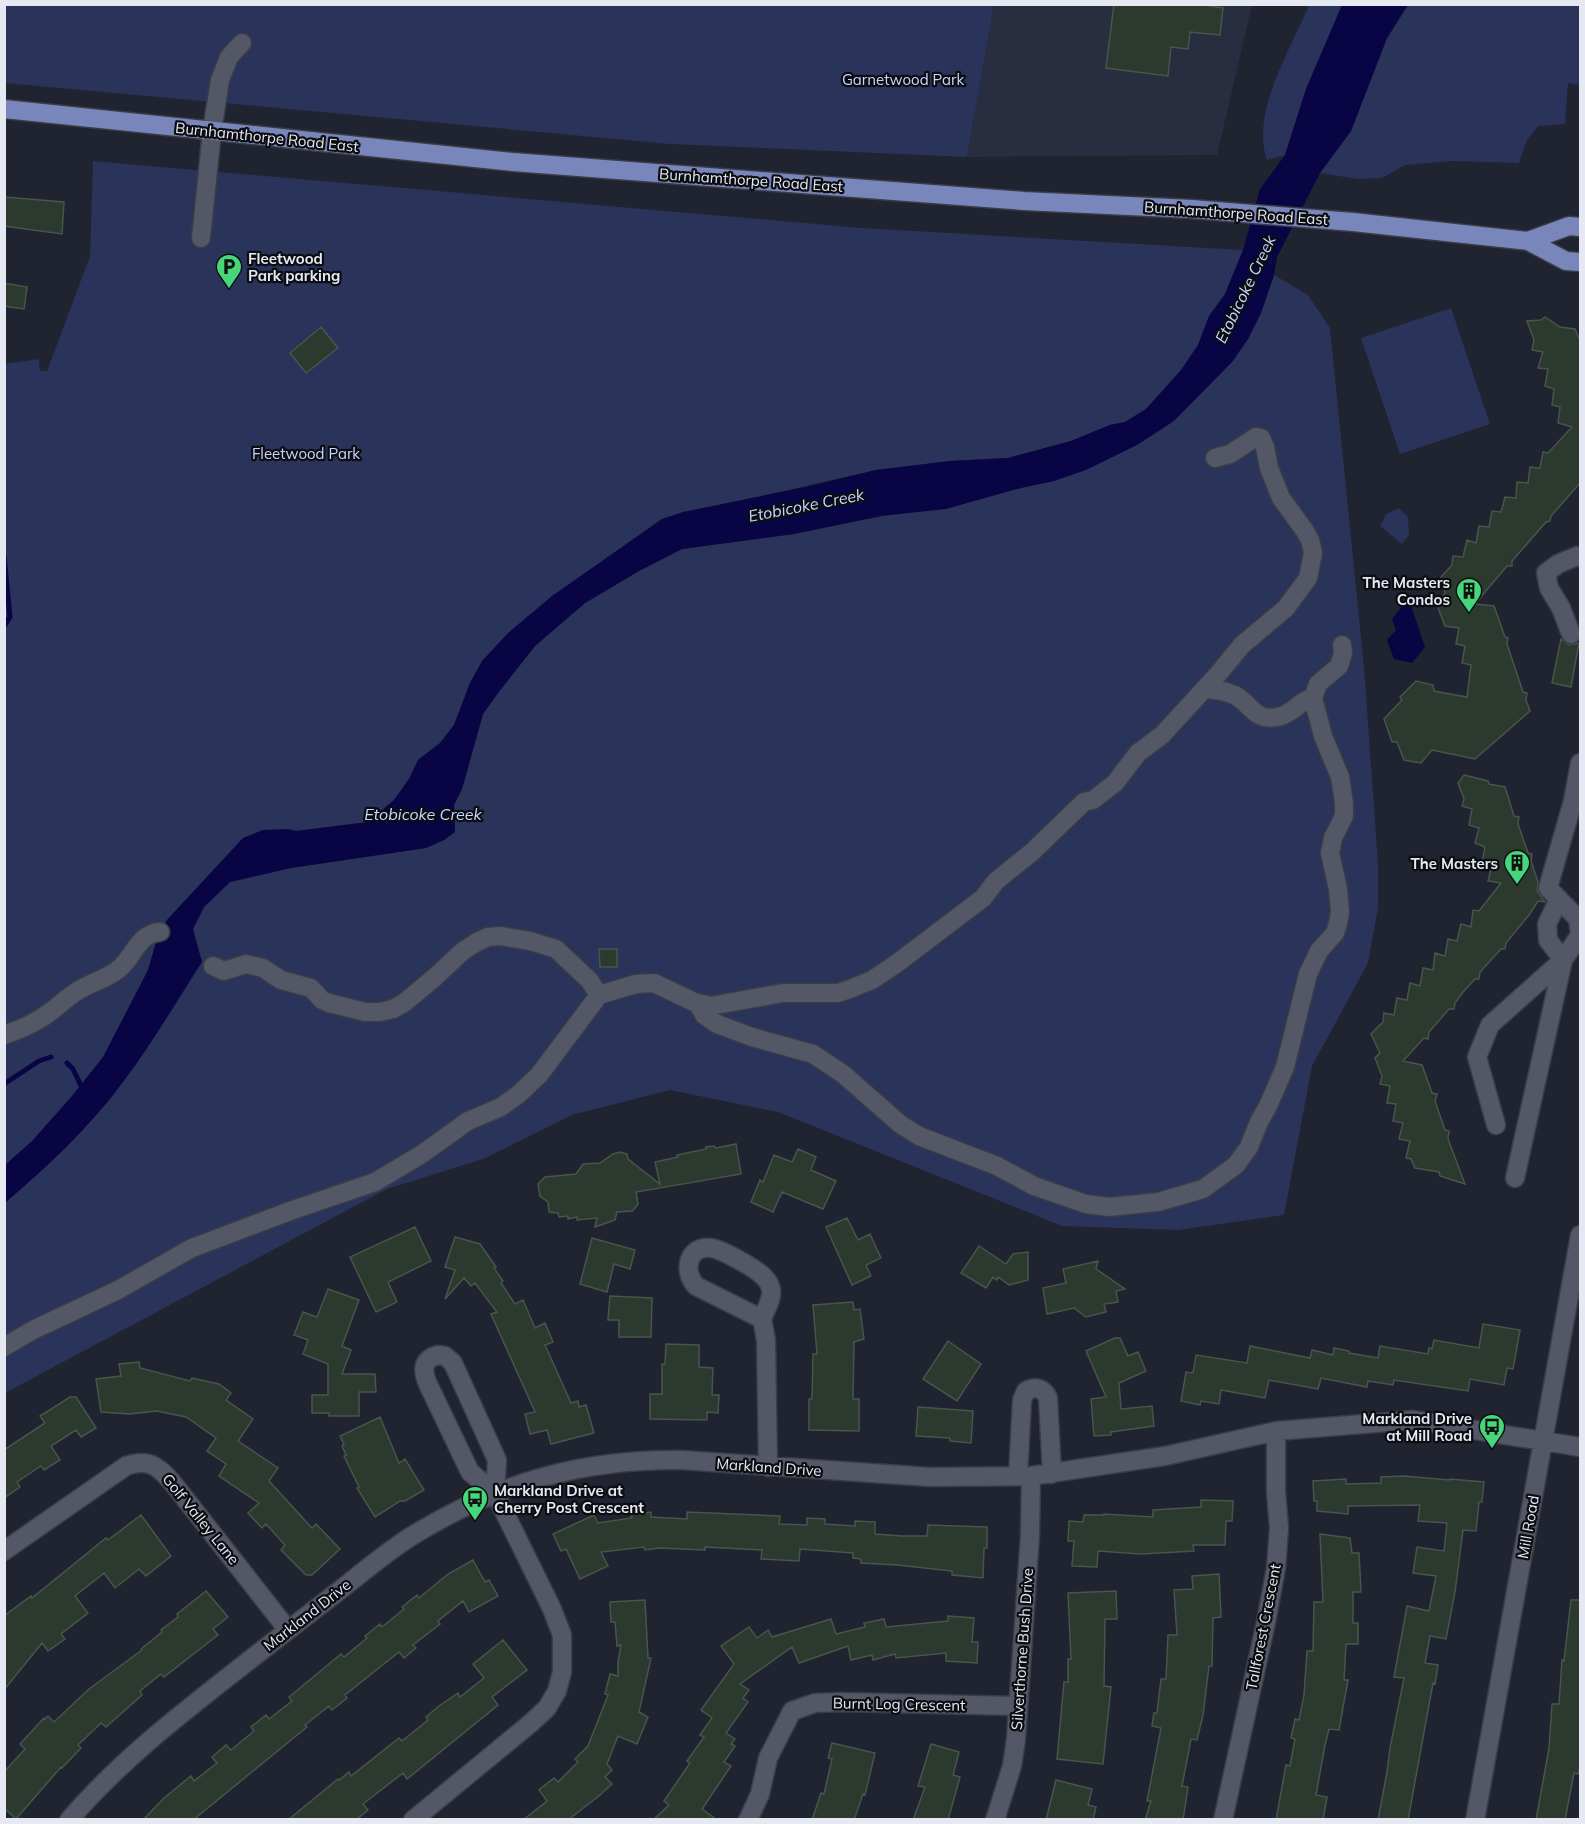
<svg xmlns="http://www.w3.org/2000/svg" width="1585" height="1824" viewBox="0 0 1585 1824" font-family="Mulish,sans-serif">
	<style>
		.built { fill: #282d3f }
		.green { fill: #2a3359 }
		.water { fill: #090545 }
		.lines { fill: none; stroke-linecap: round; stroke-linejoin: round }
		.stream { stroke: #090545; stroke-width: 5 }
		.building { fill: #2c392f; stroke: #48554b; stroke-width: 1.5 }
		.minor-casing { stroke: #3a3d47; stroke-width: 21 }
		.major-casing { stroke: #3a3d47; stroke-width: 21 }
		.minor { stroke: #535766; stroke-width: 18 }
		.major { stroke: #7986bb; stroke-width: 18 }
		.labels { text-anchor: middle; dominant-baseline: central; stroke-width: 4.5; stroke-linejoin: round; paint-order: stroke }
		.park-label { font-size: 15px; fill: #cad6fe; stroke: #0b0d12 }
		.street-label { font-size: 15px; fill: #e6e9f1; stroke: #0b0d12 }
		.poi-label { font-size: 15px; font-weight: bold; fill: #e6e9f1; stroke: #0b0d12; text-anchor: end }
		.water-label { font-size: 16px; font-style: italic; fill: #cad6fe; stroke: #0b0d12 }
	</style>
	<rect width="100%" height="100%" fill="#202330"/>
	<path class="built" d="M994,5H1252L1217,155L967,157Z"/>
	<path class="green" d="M4,5H994L967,157L670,144L5,83Z
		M1309,5H1342L1306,89L1285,155L1267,160C1250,113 1291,49 1309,5Z
		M1408,5H1580V85L1568,83L1565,124L1538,126L1527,140L1519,163L1452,161L1405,165L1382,178L1358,179L1320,173L1351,131L1387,38Z
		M93,161L862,228L1243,250L1225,294L1209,317L1198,345L1181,370L1159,395L1146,409L1125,422L1110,425L1071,441L1008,458L950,461L876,470L662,519L627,544L470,683L454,725L440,743L418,760L409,779L394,800L368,822L296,831L287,829L243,838L167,920L193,929L204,907L230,882L291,868L426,848L444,840L455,832L454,805L462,789L483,714L498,693L535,646L585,603L639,571L682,549L794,534L1054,481L1232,362L1248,339L1261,313L1274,275L1308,295L1330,328L1364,667L1378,863V908L1368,963L1312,1066L1284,1215L1178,1230L1062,1226L778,1112L670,1090L572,1115L483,1159L387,1189L5,1393L4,364L39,359L40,371H47L90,256Z
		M1451,308L1490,424L1400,454L1361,338Z
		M1399,508L1408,517L1409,535L1402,544L1380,526L1386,514Z"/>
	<path class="water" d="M1342,5H1408L1387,38L1351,131L1320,173L1277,257L1274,275L1261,313L1248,339L1232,362L1174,421L1137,445L1086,470L1054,481L1021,488L946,509L881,516L794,534L682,549L639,571L585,603L535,646L498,693L483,714L462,789L454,805L455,832L444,840L426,848L291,868L230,882L204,907L193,929L202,962C176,1002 152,1044 123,1082C90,1127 47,1167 5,1203V1165L32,1141L72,1096L103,1057L148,970L156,942L167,920L243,838L263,830L287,829L296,831L368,822L394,800L409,779L418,760L440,743L454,725L470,683L482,661L508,633L552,596L662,519L683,512L805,487L876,470L950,461L1008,458L1071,441L1110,425L1125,422L1146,409L1181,370L1198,345L1209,316L1225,294L1243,250L1260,189L1285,155L1306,89Z
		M1404,604L1411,606L1425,647L1412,663L1394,659L1387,640L1396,630L1392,619Z"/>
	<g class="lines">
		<path class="stream" d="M4,556L10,617L4,626
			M67,1063L73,1069L83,1090
			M4,1084L39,1061L51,1057"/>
	</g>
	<path class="building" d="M1114,4H1196L1223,8L1220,35L1190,32L1188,49L1171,47L1168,76L1106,68Z
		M4,197L64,202L62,234L4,226Z
		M4,283L27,287L24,309L4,306Z
		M1545,317L1560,327L1575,329L1581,343V482L1551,516L1550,521L1546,522L1512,561V566H1507L1475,604L1494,606L1505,637L1508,638L1507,644L1523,692L1527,693L1526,700L1530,711L1475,759L1432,750L1421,763L1404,760L1397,742H1392L1384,719L1402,700L1400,697L1416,681L1433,685L1434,691L1467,697L1471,665L1462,663L1465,646L1456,644L1459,628L1445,626L1437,605L1445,593L1441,577L1452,565L1453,556L1463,557L1467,540L1476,543L1479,526L1489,527L1492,511L1501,512L1505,497L1516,498L1517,482L1528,483L1530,467L1540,468L1543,452L1548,453L1572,427L1558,423L1560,407L1552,405L1554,389L1545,386L1548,369L1538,368L1543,352L1532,350L1534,340L1527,321L1541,320Z
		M321,327L338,348L306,373L290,353Z
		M1561,639L1569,645L1579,643L1571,687L1552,683Z
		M1464,775L1488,781L1489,784L1505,787L1514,816L1519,817L1518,824L1528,853L1532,854L1531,861L1538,882L1537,891L1545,902L1538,901L1529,915L1506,943L1505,949H1501L1480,972L1479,979H1475L1463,992L1455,1003L1454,1009H1449L1429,1032L1428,1039L1424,1038L1403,1061L1422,1065L1432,1093L1437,1094L1435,1101L1445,1130L1449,1131L1448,1139L1465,1184L1440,1176L1439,1172L1415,1168L1411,1159L1406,1158L1410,1141L1399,1139L1403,1123L1393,1121L1396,1104L1387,1103L1390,1086L1380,1084L1382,1076L1375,1058L1380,1053L1371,1034L1383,1022L1384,1013L1394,1015L1397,998L1407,1000L1410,983L1420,986L1423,968L1433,970L1435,953L1445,956L1448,939L1457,941L1461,924L1471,927L1473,910L1479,911L1501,883L1488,881L1492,865L1482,862L1485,847L1475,843L1479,828L1469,825L1472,809L1462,806L1464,799L1458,783Z
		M599,949H617V967H600Z
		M736,1144L741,1174L636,1192L638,1204L635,1208L632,1211L617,1212L615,1220L595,1227L597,1218L577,1220V1217L568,1219V1216L559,1217L558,1213L549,1212L548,1202L540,1196L538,1184L545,1177L576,1174L583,1164L600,1163L613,1154L620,1152L627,1154L628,1159L660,1184L655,1162L678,1157L677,1155L706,1149V1147L714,1146L716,1148Z
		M798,1149L816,1157L811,1170L836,1181L823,1209L782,1192L773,1212L751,1202L760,1180L763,1182L774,1155L792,1162Z
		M847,1218L858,1240L870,1234L881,1258L866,1265L871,1276L852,1285L826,1227Z
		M415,1227L431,1261L388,1282L397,1302L376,1312L350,1257Z
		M455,1237L480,1244L496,1267L494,1268L503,1281L501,1283L515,1304L523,1300L535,1328L545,1323L553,1342L545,1345L571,1403L578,1401L579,1407L586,1405L594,1433L551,1444L547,1430L530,1434L525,1414L535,1412L491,1314L497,1312L475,1283L471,1286L464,1278L445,1299L455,1270L445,1267Z
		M592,1238L635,1250L630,1269L614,1264L607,1292L580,1284Z
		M979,1246L1006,1264L1013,1254L1028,1252V1280L1009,1285L998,1277L997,1280L993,1277L986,1288L961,1273Z
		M1098,1261L1096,1269L1125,1289L1116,1291L1118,1302L1104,1304L1106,1312L1086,1317L1074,1308L1047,1314L1043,1288L1066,1283L1063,1269Z
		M328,1289L359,1300L342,1346L351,1350L342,1374H375L376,1392H359V1416H329V1413H312V1395H328V1364L303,1354L308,1340L294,1335L303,1312L317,1317Z
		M610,1296L652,1298L651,1337H619V1320H608Z
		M853,1302L854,1310L860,1309L864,1339L854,1342L853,1399H859V1431L809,1430V1399H812L813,1354H817L813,1305Z
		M1483,1324L1520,1330L1513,1369L1507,1368L1504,1385L1470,1379L1468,1391L1394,1380L1393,1385L1368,1381L1367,1387L1321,1378L1318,1389L1269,1380L1265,1398L1221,1390L1219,1404L1201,1401L1200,1405L1181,1401L1186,1372L1193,1373L1196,1355L1247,1363L1250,1346L1310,1358L1312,1350L1333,1355L1334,1348L1349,1351V1353L1378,1358L1380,1346L1428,1354L1429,1348L1432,1349L1434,1340L1479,1348Z
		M1115,1338H1120L1128,1356L1138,1352L1146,1371L1119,1383L1121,1409L1152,1406L1154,1426L1111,1432V1435L1094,1436L1091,1399L1106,1397L1086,1351Z
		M948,1341L981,1364L957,1401L923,1379Z
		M666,1344L699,1345V1367L713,1368L712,1395H719L718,1413L707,1412V1420L650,1419V1394H662V1364H665Z
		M139,1362L140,1368L190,1381L192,1378L219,1384L231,1393L226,1400L253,1419L238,1441L278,1468L269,1481L312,1528L316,1524L340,1549L312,1575H306L281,1550L285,1545L266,1524L262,1528L248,1513L259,1503L219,1476L226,1464L207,1451L216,1438L186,1417L156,1411L130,1414L101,1412L96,1379L121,1376L119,1364Z
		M70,1397H76L96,1428L81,1437L76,1430L51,1446L60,1460L44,1470L41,1466L17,1482L20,1487L4,1498V1450L45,1423L40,1416Z
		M918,1407L973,1411L971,1443L950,1441V1438L916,1436Z
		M380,1417L399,1463L405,1459L424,1490L405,1501H400L375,1517L357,1488L359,1487L344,1456L346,1455L342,1446L344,1444L340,1436Z
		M1403,1476L1450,1480V1479L1484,1482L1482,1502H1479L1476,1531L1463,1530L1455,1592L1446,1639L1430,1636L1425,1663L1438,1665L1435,1684L1433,1683L1408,1820H1378L1387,1772L1390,1748L1404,1678L1394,1677L1407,1606L1429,1611L1436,1576L1413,1573L1417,1547L1444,1551L1447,1523L1418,1521L1420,1505L1348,1506V1514L1317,1511V1501H1314L1313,1481L1346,1479V1484L1381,1483V1477Z
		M1201,1500L1233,1501L1232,1521H1226L1225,1545H1193L1194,1551L1141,1554L1098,1551L1097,1567L1072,1566L1074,1541H1068L1069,1521L1083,1522L1084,1515H1104V1514L1153,1517V1510L1201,1507Z
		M651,1512V1517L687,1519V1512L780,1516L779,1524L807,1525V1518L825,1519V1524L855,1526V1521L875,1522V1534L902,1536H927L928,1525L987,1527V1548H984L983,1578L952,1575V1571L897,1565L861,1563V1559L853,1558V1553L800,1549L799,1561L761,1559L762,1550L705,1547V1550L659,1548L645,1550L644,1547L601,1552L608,1566L580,1579L566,1549L561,1551L553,1534L594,1515L598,1523L632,1518L631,1515Z
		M141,1515L171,1556L146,1576L139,1569L115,1588L104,1573L75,1596L88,1613L61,1634L65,1639L48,1651L42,1643L4,1690V1616L31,1596L32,1598L106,1538L108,1540Z
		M1320,1534L1350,1538L1352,1553H1359L1361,1592H1353V1623H1358V1644H1346L1344,1680H1348L1339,1730L1329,1729L1325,1745L1316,1795L1327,1797L1323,1820H1276L1286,1765L1290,1766L1295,1739L1291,1738L1295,1719L1299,1720L1304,1695L1307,1651H1313L1314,1602H1323Z
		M473,1560L485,1582L489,1580L498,1596L469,1612L463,1601L438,1621L440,1624L413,1645L416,1648L404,1658L399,1652L345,1695L347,1698L332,1710L329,1706L305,1725L307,1727L193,1820H143L164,1798L191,1776L194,1781L217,1763L212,1757L226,1745L231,1750L254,1731L251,1727L266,1715L269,1719L292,1701L289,1697L341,1654L344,1657L367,1638L365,1636L380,1624L382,1627L404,1609L402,1607L417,1595L419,1598L448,1574Z
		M1219,1574L1221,1617L1213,1618L1212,1666H1209L1203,1715L1197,1740L1191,1739L1182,1786L1188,1787L1183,1820H1145L1151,1801H1147L1161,1728L1152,1726L1154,1713H1157L1161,1679H1166L1168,1635H1177L1174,1590L1193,1589L1192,1576Z
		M206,1591L228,1617L213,1629L218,1635L164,1677L161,1674L140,1691L142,1695L106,1727L101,1723L78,1745L81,1748L62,1768L61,1767L16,1819L4,1808V1772L25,1749L20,1744L44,1718L45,1719L48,1716L54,1722L89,1689L142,1650L141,1649L162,1632L161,1630L178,1617L177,1614Z
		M1116,1591L1117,1619H1105L1104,1686L1111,1687L1103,1764L1057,1759L1064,1682H1068V1659H1071L1068,1593Z
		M645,1600L648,1658H651L639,1712L648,1717L637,1744L618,1736L607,1764L612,1770L605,1777L612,1784L600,1795L568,1820H523L547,1801L539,1790L554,1778L558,1782L578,1762L575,1759L588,1746L608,1695L605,1694L610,1674L618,1676V1662L621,1645L617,1646L615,1622H611L610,1602Z
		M1571,1600H1581V1762L1578,1774L1574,1773L1565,1820H1536L1549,1748L1552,1704H1559L1562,1660L1564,1661Z
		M948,1616L974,1618L972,1642H978L977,1663L946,1661V1653L896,1658L895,1654L873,1660L872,1655L851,1660L848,1646L799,1663L792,1647L740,1684L749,1690L743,1698L748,1702L726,1733L735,1739L731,1744L735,1746L724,1762L731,1766L702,1809L717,1820H653L669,1805L664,1801L690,1763L687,1761L704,1737L700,1735L712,1718L701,1710L734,1664L721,1646L749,1627L757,1638L768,1630L772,1637L831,1619L836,1634L865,1627L864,1623L884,1619L886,1627L948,1621Z
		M503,1640L527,1670L492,1697L498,1705L407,1779L403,1773L363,1804L368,1810L356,1820H288L338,1779L339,1780L349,1772L351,1776L399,1738L402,1741L428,1720L426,1717L439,1706L458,1693L460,1697L484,1678L473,1664Z
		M832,1743L875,1753L865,1795L863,1794L854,1820H812L821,1793L824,1794L832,1759L828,1758Z
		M931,1744L959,1752L953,1775L960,1777L948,1820H913L925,1787L918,1786Z
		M1056,1780L1092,1789L1088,1805L1096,1807L1093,1820H1046Z"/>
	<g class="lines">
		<defs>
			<path id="minor" d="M201,238L212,131L220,80L229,57L242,43
				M1571,634L1561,608L1549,588L1546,573L1558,564L1577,556L1580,557
				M1206,688C1214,691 1221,690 1229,693C1250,698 1252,725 1281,716C1293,713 1302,699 1313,698
				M1580,763L1573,801L1580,802
				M213,966L224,971L246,964L263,968L281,980L311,988L322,1000L329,1003L365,1012H380L393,1009L404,1003L434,978L463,951L477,942L488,937L500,936L530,941L556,949L589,980L599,995
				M698,1003L704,1015L717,1024L752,1037L813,1054L843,1074L900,1124L919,1136L997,1166L1034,1186L1086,1204L1109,1207L1158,1202L1203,1189L1236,1165L1249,1147L1259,1122L1268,1106L1285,1067L1308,974L1319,951L1335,933L1338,923L1340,912L1338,889L1330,853L1333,838L1344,816V803L1340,777L1323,736L1313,698L1318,684L1339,666L1343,653L1342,645
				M4,1035C19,1030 33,1024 46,1015C58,1007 67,997 79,990C92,982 109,978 120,968C133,957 139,933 160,932
				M1496,1125L1477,1057L1490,1025L1563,960L1548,940L1547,924L1559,899
				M1515,1178L1563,960L1580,935L1578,919L1548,888L1573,801
				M762,1319C765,1310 773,1299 771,1289C770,1284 767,1280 764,1277C757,1269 721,1249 711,1248C688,1245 682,1271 696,1286L762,1319L766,1340L768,1467
				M4,1347L33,1330L118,1290L192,1248L290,1211L375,1182L422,1154L468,1121L501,1107L519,1094L539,1075L599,995L636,984L654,983L694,1002L710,1006L783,993H838L850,989L872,980L896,964L983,898L996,881L1032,852L1084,802L1093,800L1115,783L1138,753L1162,735L1219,673L1242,645L1286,608L1308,578L1313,553L1310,540L1305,531L1281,498L1269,468L1265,447L1261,438L1256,437L1230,454L1215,458
				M438,1355L445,1356L453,1363L497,1460L495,1493L470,1472L427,1382C422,1369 423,1359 438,1355Z
				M1018,1476L1022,1400L1026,1391C1035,1386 1044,1388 1048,1398L1052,1474
				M4,1551L126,1466C151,1457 161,1469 176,1487L288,1630
				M69,1820C124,1756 190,1707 256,1655C287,1631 318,1607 349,1583C370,1566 392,1548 415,1534C501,1482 581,1459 682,1460L930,1477L1031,1476L1165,1456L1276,1431L1413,1420L1580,1447
				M413,1820L531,1723L547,1708L557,1691L562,1672V1635L552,1609L495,1493
				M748,1820L760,1794L768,1758L792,1711L815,1703L842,1702L1017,1706
				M995,1820L1012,1766L1016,1739L1030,1535L1031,1476
				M1223,1820L1266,1622L1276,1568L1279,1528L1276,1492V1431
				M1475,1820L1580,1235"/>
			<path id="major" d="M4,109L513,162L1024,201L1192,209L1353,222L1528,241L1566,261L1580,262
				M1528,241L1569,226L1580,227"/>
		</defs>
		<use href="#minor" class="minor-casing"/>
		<use href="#major" class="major-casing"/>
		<use href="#minor" class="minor"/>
		<use href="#major" class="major"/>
	</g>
	<defs>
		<symbol id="parking-pin" viewBox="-11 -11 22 30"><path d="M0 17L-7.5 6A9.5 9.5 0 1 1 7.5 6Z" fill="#46d77a" stroke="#0b0d12"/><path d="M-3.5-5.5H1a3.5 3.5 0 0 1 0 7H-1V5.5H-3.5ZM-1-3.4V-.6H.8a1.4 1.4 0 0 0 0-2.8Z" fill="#111"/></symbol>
		<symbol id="building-pin" viewBox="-11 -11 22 30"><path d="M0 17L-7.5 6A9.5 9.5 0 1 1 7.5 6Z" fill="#46d77a" stroke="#0b0d12"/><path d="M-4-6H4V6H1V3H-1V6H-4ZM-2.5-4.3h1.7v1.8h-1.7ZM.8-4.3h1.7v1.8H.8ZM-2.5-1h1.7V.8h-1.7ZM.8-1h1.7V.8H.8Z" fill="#111"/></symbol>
		<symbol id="bus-pin" viewBox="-11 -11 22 30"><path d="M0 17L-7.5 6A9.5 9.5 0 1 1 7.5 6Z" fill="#46d77a" stroke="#0b0d12"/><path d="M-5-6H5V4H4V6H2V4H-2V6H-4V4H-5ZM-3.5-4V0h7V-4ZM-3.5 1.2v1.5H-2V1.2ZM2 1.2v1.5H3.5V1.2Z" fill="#111"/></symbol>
	</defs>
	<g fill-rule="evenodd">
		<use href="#parking-pin" x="214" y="252" width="30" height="40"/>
		<use href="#building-pin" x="1454" y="576" width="30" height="40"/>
		<use href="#building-pin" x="1502" y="848" width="30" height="40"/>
		<use href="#bus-pin" x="1477" y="1412" width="30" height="40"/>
		<use href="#bus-pin" x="460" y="1484" width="30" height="40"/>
	</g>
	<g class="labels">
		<g class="park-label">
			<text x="903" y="79">Garnetwood Park</text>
			<text x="306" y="453">Fleetwood Park</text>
		</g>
		<g class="street-label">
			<text transform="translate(267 137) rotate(6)">Burnhamthorpe Road East</text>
			<text transform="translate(751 180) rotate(4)">Burnhamthorpe Road East</text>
			<text transform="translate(1236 213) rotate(4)">Burnhamthorpe Road East</text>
			<text transform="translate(769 1467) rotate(4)">Markland Drive</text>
			<text transform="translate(201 1519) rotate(51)">Golf Valley Lane</text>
			<text transform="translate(1528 1527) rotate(-80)">Mill Road</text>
			<text transform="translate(307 1615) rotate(-38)">Markland Drive</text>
			<text transform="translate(1263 1627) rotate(-79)">Tallforest Crescent</text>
			<text transform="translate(1022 1649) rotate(-86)">Silverthorne Bush Drive</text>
			<text transform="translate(899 1704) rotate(1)">Burnt Log Crescent</text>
		</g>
		<g class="poi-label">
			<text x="248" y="258" text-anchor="start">Fleetwood<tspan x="248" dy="17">Park parking</tspan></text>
			<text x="1450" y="582">The Masters<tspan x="1450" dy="17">Condos</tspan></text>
			<text x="1498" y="863">The Masters</text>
			<text x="1472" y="1418">Markland Drive<tspan x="1472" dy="17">at Mill Road</tspan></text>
			<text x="494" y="1490" text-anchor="start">Markland Drive at<tspan x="494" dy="17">Cherry Post Crescent</tspan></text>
		</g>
		<g class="water-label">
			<text transform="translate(1245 289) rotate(-64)">Etobicoke Creek</text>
			<text transform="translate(806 505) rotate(-11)">Etobicoke Creek</text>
			<text x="423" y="814">Etobicoke Creek</text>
		</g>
	</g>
	<rect width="1585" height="1824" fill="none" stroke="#e6e9f1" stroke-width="12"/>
</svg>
